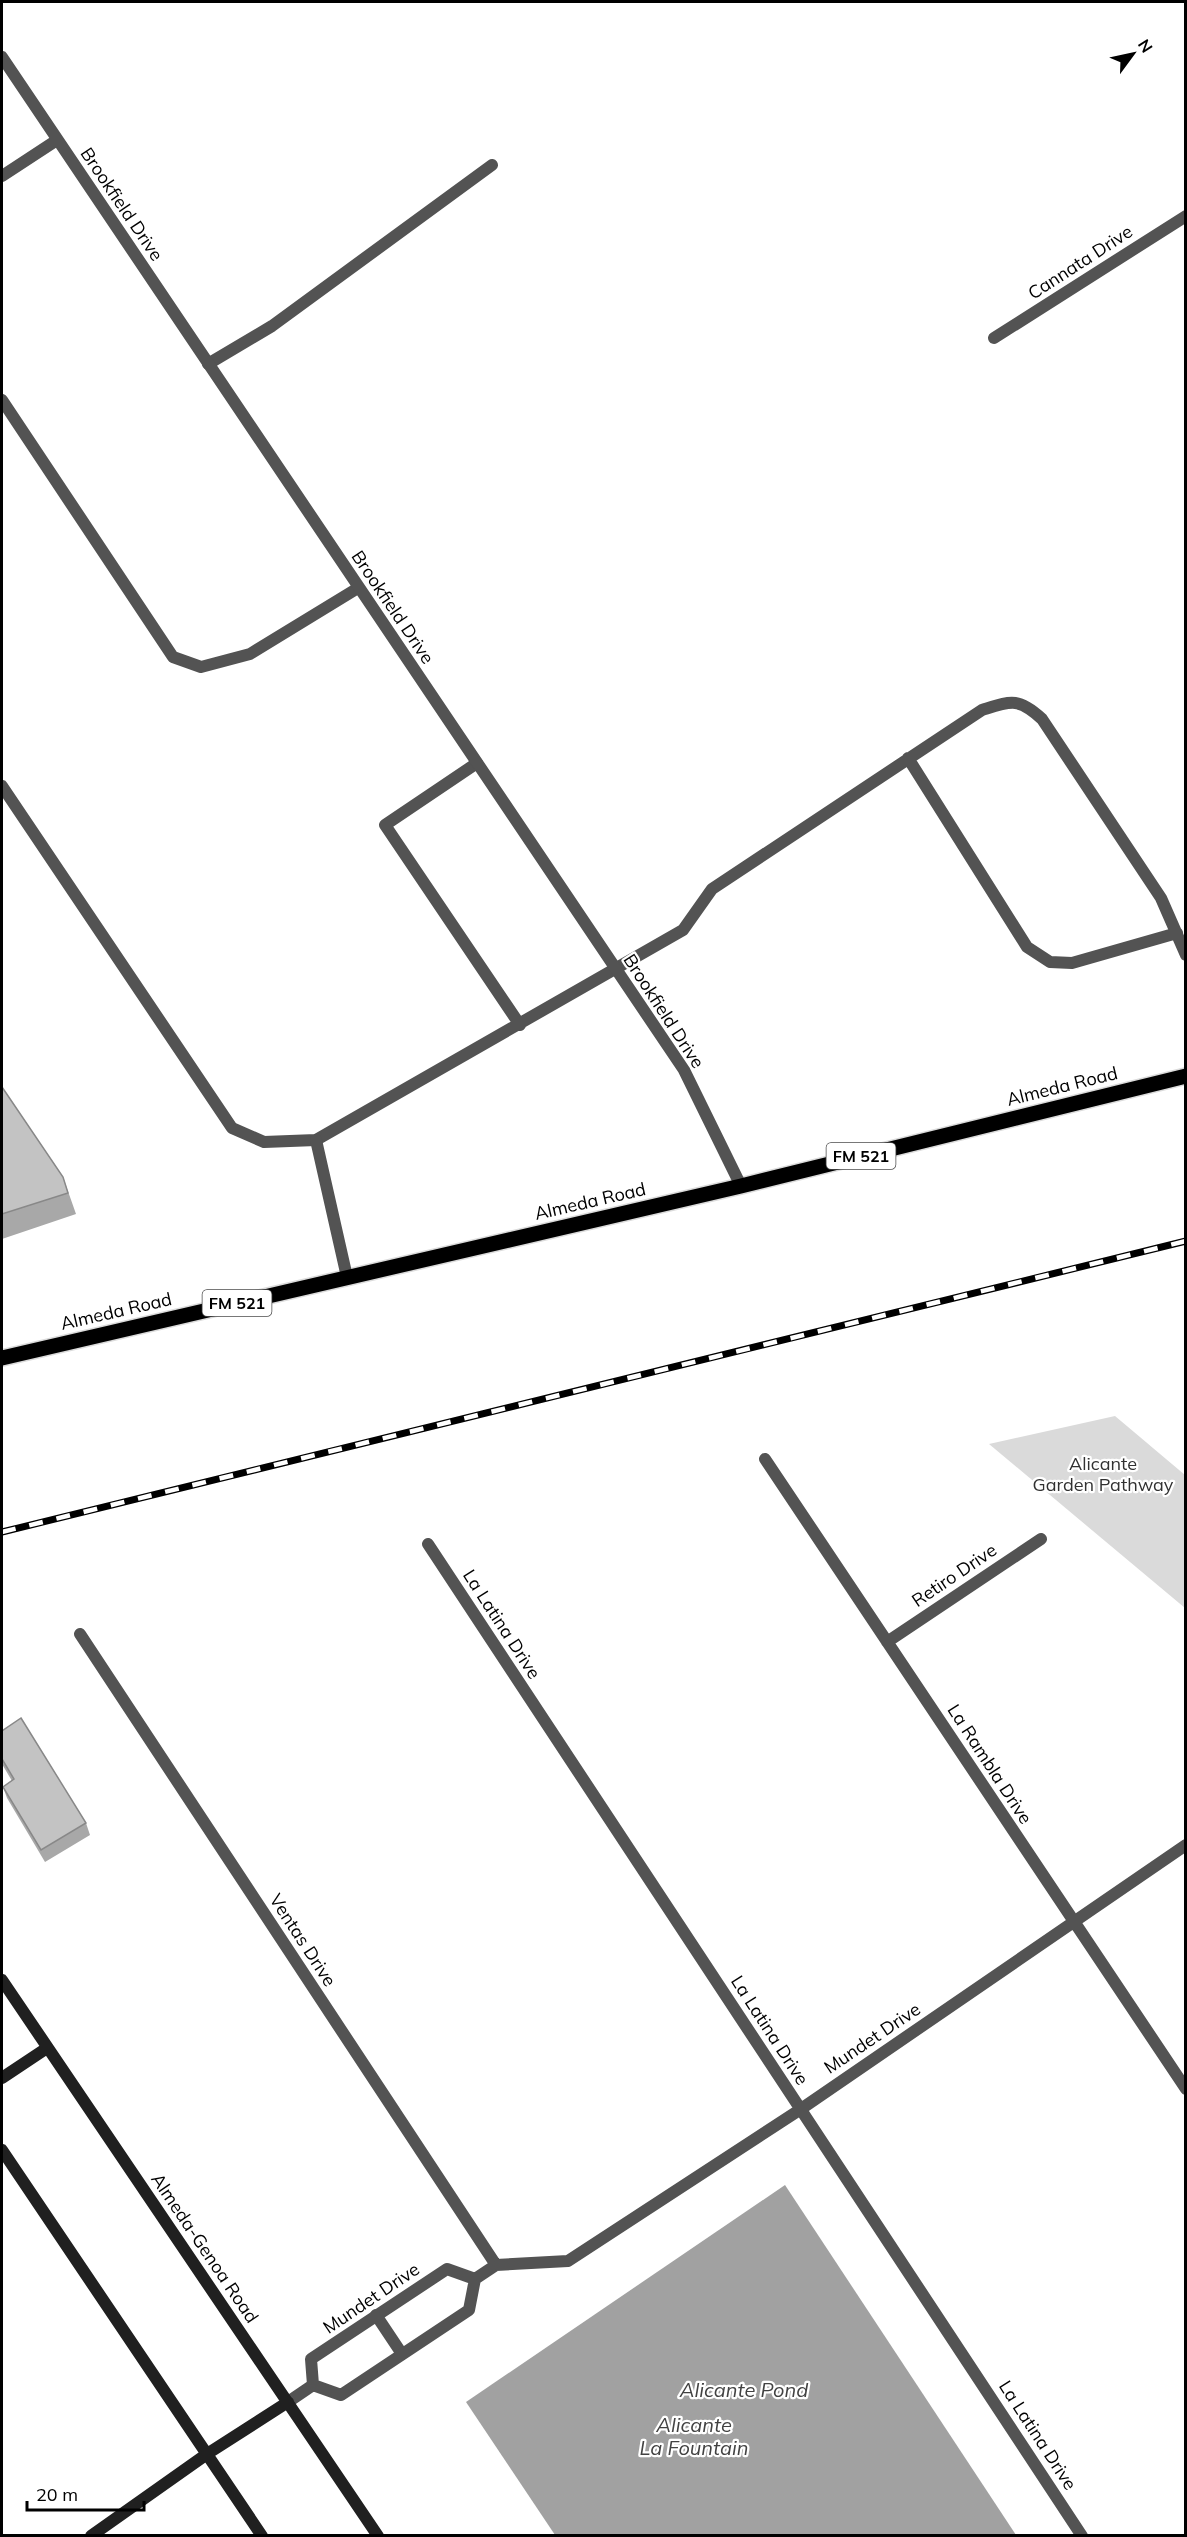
<svg xmlns="http://www.w3.org/2000/svg" width="1187" height="2537" viewBox="0 0 1187 2537" font-family="Mulish,sans-serif">
	<style>
		.green { fill: #dadada }
		.water { fill: #a1a1a1 }
		.lines { fill: none; stroke-linecap: round; stroke-linejoin: round }
		.primary-casing { stroke: #dbdbdb; stroke-width: 18 }
		.lane { stroke: #535353; stroke-width: 12 }
		.street { stroke: #535353; stroke-width: 12 }
		.secondary { stroke: #202020; stroke-width: 12 }
		.primary { stroke: #000; stroke-width: 15 }
		.rail-casing { stroke: #000; stroke-width: 7 }
		.rail { stroke: #fff; stroke-width: 4.5; stroke-dasharray: 14; stroke-linecap: butt }
		.wall { fill: #a8a8a8 }
		.building { fill: #c3c3c3; stroke: #888; stroke-width: 1.5 }
		.labels { text-anchor: middle; dominant-baseline: central; stroke-width: 4.5; stroke-linejoin: round; paint-order: stroke }
		.shield { fill: #fff; stroke: #4c4c4c; stroke-width: 1.5 }
		.shield-label { font-size: 16px; font-weight: bold; fill: #000 }
		.street-label { font-size: 18px; fill: #000; stroke: #fff }
		.park-label { font-size: 18px; fill: #313131; stroke: #fff }
		.water-label { font-size: 20px; font-style: italic; fill: #424242; stroke: #fff }
	</style>
	<rect width="100%" height="100%" fill="#fff"/>
	<path class="green" d="M1115,1416L1185,1475V1608L989,1444Z"/>
	<path class="water" d="M785,2185L1016,2535H555L466,2402Z"/>
	<g class="lines">
		<defs>
			<path id="primary" d="M2,1358L741,1186L1186,1076"/>
		</defs>
		<use href="#primary" class="primary-casing"/>
		<path class="lane" d="M208,364L272,326L492,165
			M2,400L173,657L201,667L250,654L358,588
			M908,758L1027,947L1050,962L1072,963L1177,933
			M477,763L385,825L520,1025
			M2,786L232,1128L264,1142L316,1140L683,930L712,889L982,710C1011,701 1018,697 1042,719L1161,898L1186,955
			M376,2315L402,2354"/>
		<path class="street" d="M2,57L684,1070L741,1186
			M2,176L57,140
			M994,338L1186,216
			M316,1140L347,1277
			M765,1459L1186,2089
			M428,1544L1082,2536
			M80,1634L496,2265
			M887,1642L1041,1539
			M313,2385L341,2395L469,2310L475,2279L496,2265L568,2261L801,2109L1186,1845
			M313,2385L311,2359L447,2269L475,2279
			M288,2402L313,2385"/>
		<path class="secondary" d="M2,1980L378,2536
			M2,2078L47,2048
			M2,2150L262,2536
			M91,2536L207,2454L288,2402"/>
		<use href="#primary" class="primary"/>
		<defs>
			<path id="rail" d="M2,1532L1186,1241"/>
		</defs>
		<use href="#rail" class="rail-casing"/>
		<use href="#rail" class="rail"/>
	</g>
	<path class="wall" d="M2,1087L63,1177L76,1214L2,1239Z
		M2,1731L86,1823L90,1835L45,1862L7,1798L3,1787L12,1781L2,1764Z"/>
	<path class="building" d="M2,1087L63,1177L68,1193L2,1214Z
		M21,1718L86,1823L41,1850L3,1787L14,1779L2,1759V1731Z"/>
	<g class="labels">
		<g class="shield">
			<rect x="826.5" y="1143" width="69" height="26" rx="4.5"/>
			<rect x="202.5" y="1290" width="69" height="26" rx="4.5"/>
		</g>
		<g class="shield-label">
			<text x="861" y="1156">FM 521</text>
			<text x="237" y="1303">FM 521</text>
		</g>
		<g class="street-label">
			<text transform="translate(122 204) rotate(56)">Brookfield Drive</text>
			<text transform="translate(1080 262) rotate(-33)">Cannata Drive</text>
			<text transform="translate(393 607) rotate(56)">Brookfield Drive</text>
			<text transform="translate(664 1011) rotate(57)">Brookfield Drive</text>
			<text transform="translate(1062 1086) rotate(-14)">Almeda Road</text>
			<text transform="translate(590 1201) rotate(-13)">Almeda Road</text>
			<text transform="translate(116 1311) rotate(-13)">Almeda Road</text>
			<text transform="translate(954 1575) rotate(-34)">Retiro Drive</text>
			<text transform="translate(502 1624) rotate(57)">La Latina Drive</text>
			<text transform="translate(990 1764) rotate(57)">La Rambla Drive</text>
			<text transform="translate(303 1940) rotate(57)">Ventas Drive</text>
			<text transform="translate(770 2030) rotate(57)">La Latina Drive</text>
			<text transform="translate(872 2038) rotate(-34)">Mundet Drive</text>
			<text transform="translate(205 2248) rotate(56)">Almeda-Genoa Road</text>
			<text transform="translate(371 2298) rotate(-34)">Mundet Drive</text>
			<text transform="translate(1038 2435) rotate(57)">La Latina Drive</text>
		</g>
		<g class="park-label">
			<text x="1103" y="1463">Alicante<tspan x="1103" dy="21">Garden Pathway</tspan></text>
		</g>
		<g class="water-label">
			<text x="744" y="2389">Alicante Pond</text>
			<text x="694" y="2424">Alicante<tspan x="694" dy="23">La Fountain</tspan></text>
		</g>
	</g>
	<rect width="1187" height="2537" fill="none" stroke="#000000" stroke-width="6"/>
	<g transform="translate(1133 54) rotate(57)" stroke="#ffffff" stroke-width="4.5" paint-order="stroke">
	<path d="M0-4.5L10 22L0 15L-10 22Z" fill="#000000"/>
	<text y="-9" font-size="16" font-weight="bold" text-anchor="middle" fill="#000000">N</text>
	</g>
	<path d="M27 2501v9h117v-9" fill="none" stroke="#000000" stroke-width="3"/>
	<text x="36" y="2501" font-size="18" fill="#000000" stroke="#ffffff" stroke-width="4.5" paint-order="stroke">20 m</text>
</svg>
